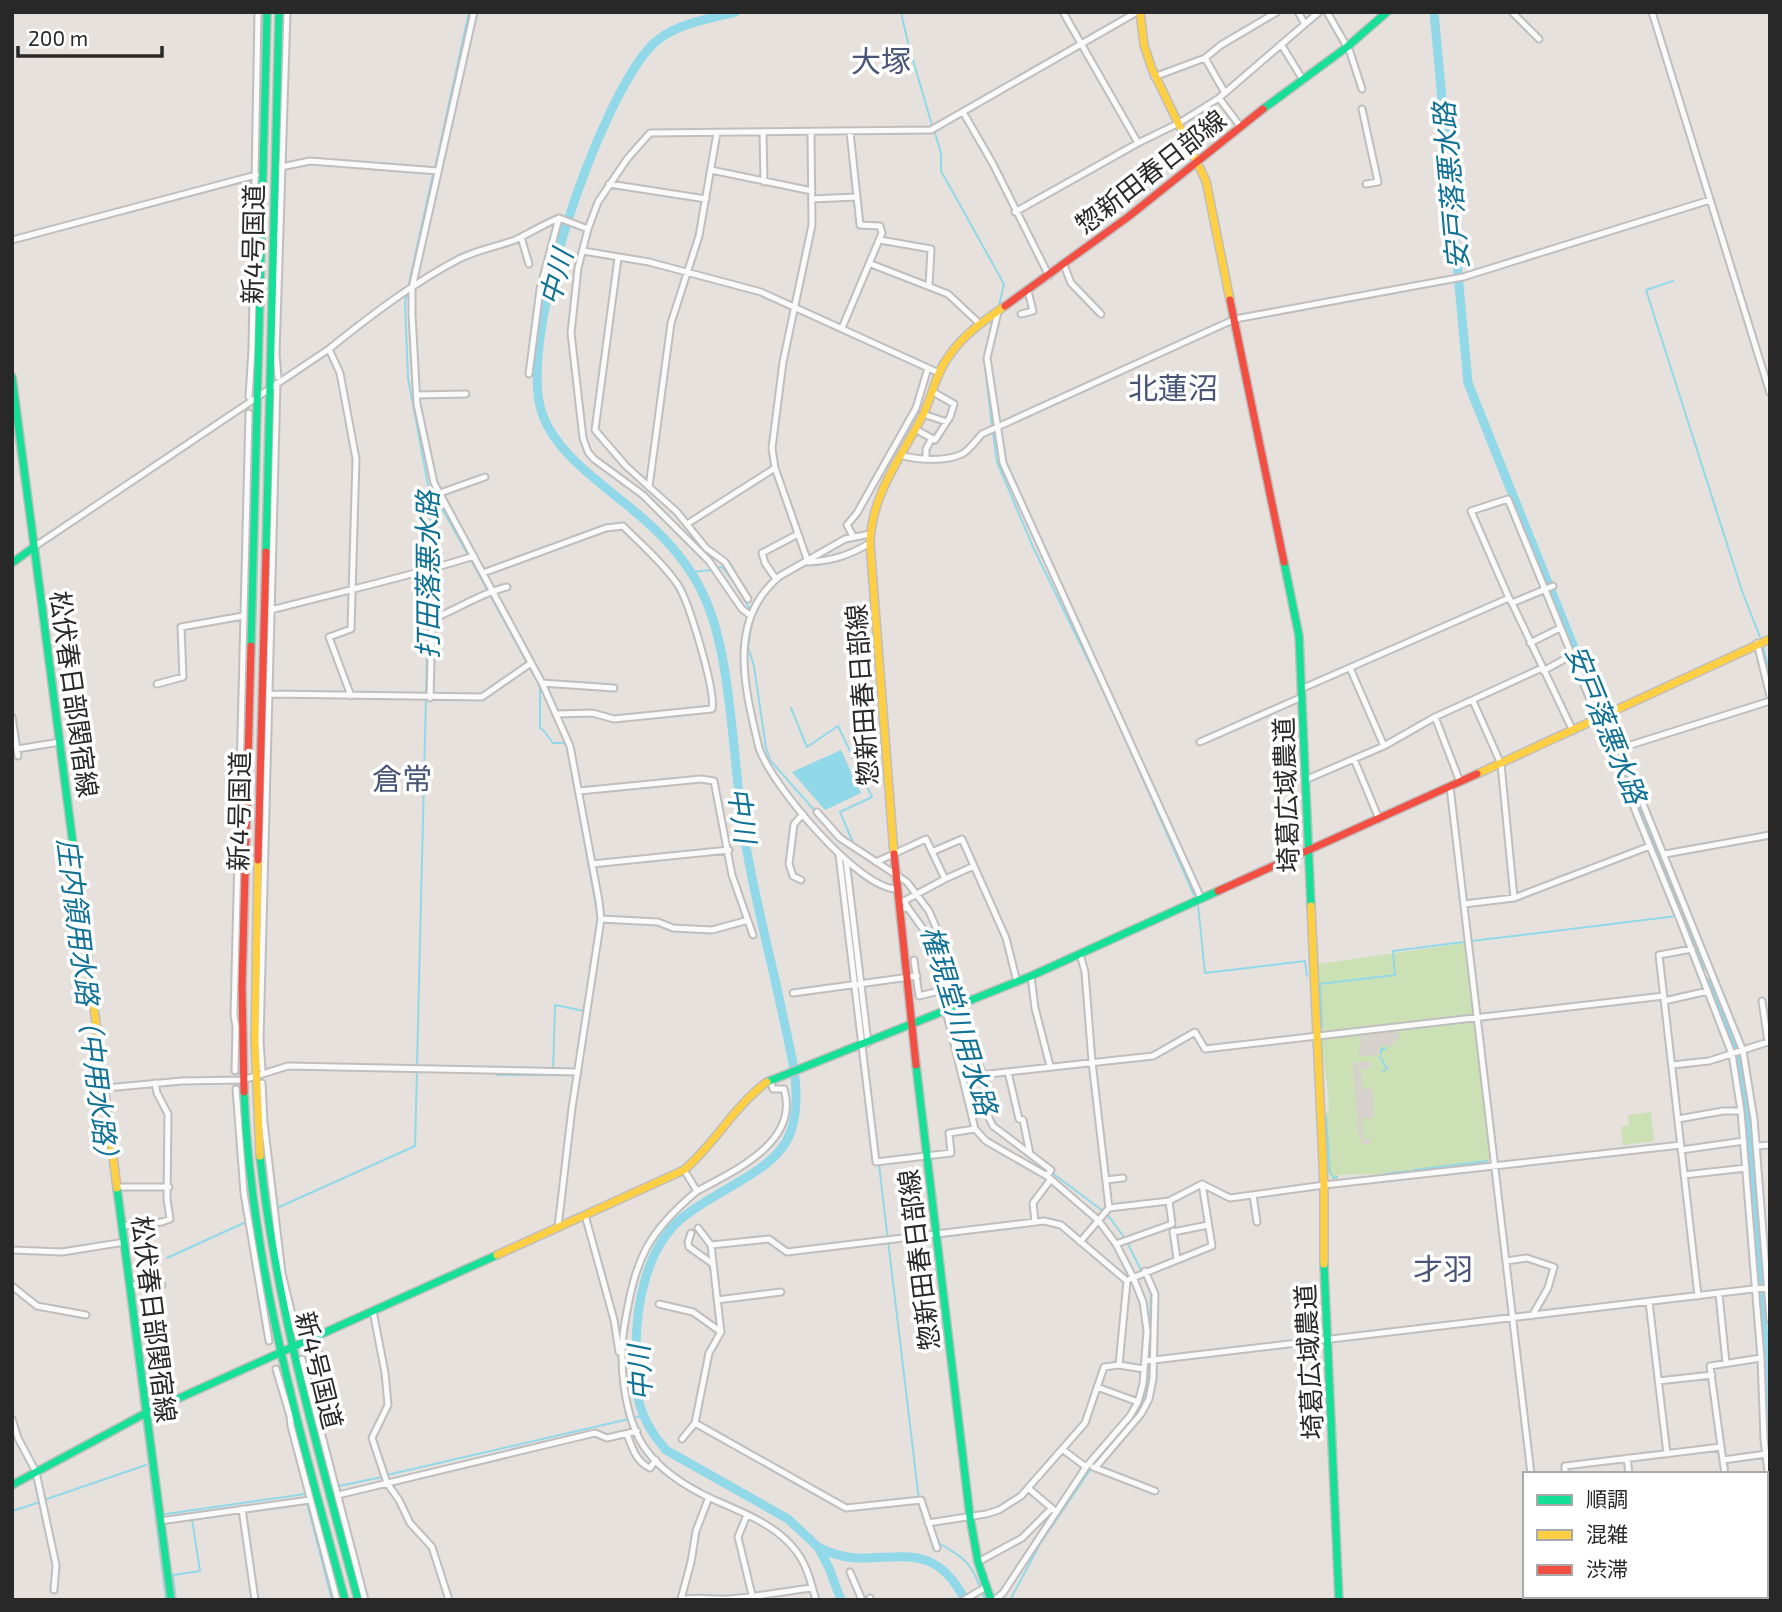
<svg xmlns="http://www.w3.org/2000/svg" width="1782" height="1612" viewBox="0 0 1782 1612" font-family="'Exo 2','Noto Sans JP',sans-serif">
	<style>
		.green { fill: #cbe1b5 }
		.plaza { fill: #d6d1cd }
		.water { fill: #91d8e8 }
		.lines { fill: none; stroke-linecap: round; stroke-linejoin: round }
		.stream { stroke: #91d8e8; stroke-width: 2 }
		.river { stroke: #91d8e8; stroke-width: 9 }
		.street-casing { stroke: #bfbebf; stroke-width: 9 }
		.fast-casing { stroke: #bfbebf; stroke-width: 10 }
		.slow-casing { stroke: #bfbebf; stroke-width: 10 }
		.jam-casing { stroke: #bfbebf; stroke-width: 10 }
		.street { stroke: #fbfafa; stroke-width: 5 }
		.fast { stroke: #16e098; stroke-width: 7 }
		.slow { stroke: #ffcf43; stroke-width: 7 }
		.jam { stroke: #f24e42; stroke-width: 7 }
		.labels { text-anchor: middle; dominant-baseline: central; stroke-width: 7; stroke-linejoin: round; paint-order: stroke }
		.street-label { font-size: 26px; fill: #282828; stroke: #fff }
		.water-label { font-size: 28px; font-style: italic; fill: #0f7195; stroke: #fff }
		.quarter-label { font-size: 30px; fill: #495577; stroke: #fff }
	</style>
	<rect width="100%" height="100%" fill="#e6e1dd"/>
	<path class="green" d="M1465,943L1490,1159L1488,1163L1383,1175V1174L1338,1175V1179L1333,1180C1322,1167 1324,1131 1323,1115L1329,1110C1329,1084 1320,1055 1322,1031L1320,1030L1318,964Z
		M1651,1112L1654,1141L1623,1145L1621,1127L1629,1125L1628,1115Z"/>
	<path class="plaza" d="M1392,1031L1393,1033L1400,1032V1035L1391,1047L1384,1045L1379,1047V1055L1359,1056L1361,1035Z
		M1353,1062H1371V1068L1360,1069L1363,1089H1373V1118L1362,1119L1363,1139H1371L1372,1142L1368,1144H1363L1358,1132Z"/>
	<path class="water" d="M841,750L861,793L825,810L792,772Z"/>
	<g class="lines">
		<path class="stream" d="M901,12L908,43L932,125
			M934,130L941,153V171L1004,284L999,306
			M435,168L469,12
			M1673,281L1646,290L1742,591L1760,637
			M408,288L433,174
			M407,293L405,303L408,378L431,501L429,565
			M985,353L991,328
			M985,366L992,426
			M12,410L22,485
			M993,432L997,462L1033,547L1111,707L1194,895
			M430,487L468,555
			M471,560L527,663
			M718,568L722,567L734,582L751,611
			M692,572L712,570
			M753,616L748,647L754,666L766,748L770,760L815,811
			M1763,646L1770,675
			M791,708L807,747L838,726L872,797L840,812L854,845
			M1198,905L1205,973L1305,961L1307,976
			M1472,941L1677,916
			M1319,984L1395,975L1393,951L1464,942
			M1320,984L1322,1027
			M1381,1054V1050L1386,1048
			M1380,1057L1387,1068L1383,1071
			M417,1066L429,571
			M497,1075H553L555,1005L584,1011L598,917L567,746L564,743H553L544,731L540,728V687L530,668
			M1326,1116L1330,1173L1334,1178L1337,1177
			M105,1123L117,1218
			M992,1128L1004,1138
			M879,1165L919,1500
			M1414,1170L1487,1161
			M1051,1172L1103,1211
			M1384,1174L1409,1171
			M277,1208L415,1146L417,1071
			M1107,1214L1124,1237
			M1127,1242L1142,1272
			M167,1258L246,1222
			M1144,1277L1151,1294L1149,1357
			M130,1317L142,1412
			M143,1418L166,1600
			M387,1475L642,1416
			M339,1486L382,1477
			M44,1500L146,1465
			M307,1503L332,1600
			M920,1505L932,1539
			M12,1511L40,1502
			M166,1514L305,1494
			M937,1542C971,1562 971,1563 985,1600
			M176,1600L173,1575L200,1571L192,1519L239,1513
			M1010,1600L1040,1544L1090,1470L1143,1404L1148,1387L1149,1363"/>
		<path class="river" d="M736,12C707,20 674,23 652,45C599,100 514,344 543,416C557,452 593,477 622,501C703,565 718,609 730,709C735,751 738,793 744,834C753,892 769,950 781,1007C789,1047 804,1091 791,1131C785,1150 769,1163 753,1173C729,1189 703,1201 682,1218C646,1248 636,1305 636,1349C635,1393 636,1416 666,1450L788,1519L818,1547L829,1568L841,1600
			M1434,12L1468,383L1593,695L1706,965
			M1712,981L1741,1063L1756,1214L1770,1439
			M818,1547C875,1579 926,1523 965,1600"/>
		<defs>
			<path id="street" d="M474,12L412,288V315L417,404L434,483L542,683L570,746L599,901L601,919L572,1108L558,1227
				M1063,12L1138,143
				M1298,12L1305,24
				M1327,12L1350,52L1362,89
				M1512,12L1539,39
				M1652,12L1770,393
				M1281,44L1303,80
				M1205,58L1225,93
				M1154,77L1205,58L1221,45L1277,12
				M1219,98L1240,126
				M1362,109L1378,182L1366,184
				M963,112L993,164L1049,276
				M811,132L812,225L783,362L772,448L775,468L808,562C832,561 850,555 870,543
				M763,133L764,182
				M281,167L310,161L438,171
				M711,170L812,191
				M609,184L706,199
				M812,199L856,197
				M1015,212L1138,143L1179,123L1219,98L1319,12
				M521,237L529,264
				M12,240L256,175
				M880,240L931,249L929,286
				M583,251L649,262L761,292L939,373
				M618,258L595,430L626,466L677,512L706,548L725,562L748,599
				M871,264L948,294L980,324
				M1064,265L1071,283L1101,314
				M998,312L987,358L1003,463L1201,898
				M1021,314L1033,311L1028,291
				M842,328L882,233L880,226L860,225L850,132
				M329,349L340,373L356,459L351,629L329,637L351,696
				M529,374L540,289L559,218
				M278,377L276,354L287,12
				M416,395L466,394
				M249,397L252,349L258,12
				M923,414L947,422
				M915,429L935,440L950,417L954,404L933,392
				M900,455C917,460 945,462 962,454C970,450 976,440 982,434L1235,319L1463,277L1710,200
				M926,458V449L932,438
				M649,487L671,323L699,236L717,133
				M440,493L485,477
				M687,524L775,468
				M870,534L845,539L780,576C726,620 745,689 759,748C771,784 858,889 897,889
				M853,536L847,525L857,513L916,408L928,368
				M34,547L329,349C370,316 413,283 459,259C477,250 496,247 515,240C530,233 544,224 559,218L588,229
				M483,573L606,528L623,526C642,545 663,563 678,585C689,602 716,691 712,709L614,719L592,713L557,714
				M776,579L765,563L762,553L798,534
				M1509,598L1471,511L1508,499L1680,920L1732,1054L1741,1111L1761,1358L1710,1366L1721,1447L1565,1466V1474
				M1512,603L1573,731
				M271,610C339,592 408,577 474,556
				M750,615L742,609L709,561L643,495L594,459L588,452L583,438L571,333L578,268L588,229L598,202L627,159L650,133L931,130L1137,12
				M1530,643L1560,628
				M1757,643L1770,696
				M1350,668L1384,746
				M1543,671L1572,655
				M542,683L614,688
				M157,684L183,677L181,627L243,616
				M1301,689L1509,598L1512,603L1553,586
				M270,694L482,697L531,663
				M430,698L432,619C457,610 480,593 507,587
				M1473,701L1501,764L1514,898
				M1607,715L1743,1051L1754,1119L1770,1320
				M12,717L18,756
				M1435,717L1460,782
				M1200,742L1302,697
				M1621,748L1770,701
				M17,749L60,742
				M1354,759L1379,819
				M1305,780L1384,746L1435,717L1542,668
				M1450,787L1531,1474
				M579,791L701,779L714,781L732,875L753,935
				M817,812L840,838L907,882L929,911L947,953L958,1006
				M934,851L962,839L1006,938L1017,982
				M1665,854L1770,835
				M839,855L876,1162L951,1153L949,1133L975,1129
				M846,860L868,1043
				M876,862L926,839L945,879L904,901L908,908
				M592,864L729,850
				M945,879L974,866
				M801,880L793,876L789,864L794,824L803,814
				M1464,904L1514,898L1650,846
				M899,909L908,908L931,940L937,955L946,1011L975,1129L986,1141L1047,1176L1098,1220L1116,1244L1133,1277L1143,1302L1147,1331L1143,1384L1138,1402L1130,1416L1086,1467L1003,1593L995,1600
				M601,919L658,922L673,928L712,930L745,921
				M1692,949L1659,955L1698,1296
				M1080,954L1085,972L1092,1062L1109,1208L1080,1242
				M914,960L919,996L943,990
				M1031,976L1035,1008L1050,1066
				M793,993L917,976
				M1664,1001L1708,991
				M957,1007L983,1075
				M1672,1065L1709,1061L1768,1042L1762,1001
				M262,1069L260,1041L277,383
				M235,1071L236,1026L234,1016L249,413
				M1008,1072L1019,1119L1023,1120L1030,1154
				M982,1075L989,1118L993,1126L1051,1170L1047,1176
				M962,1077L1153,1056L1195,1032L1205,1049L1664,996
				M262,1083L264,1122L282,1273L296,1331
				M106,1088L182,1081L243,1080L288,1066L578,1072
				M236,1089L244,1193L269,1341
				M1678,1119L1723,1111H1741
				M1756,1146L1770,1145
				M1681,1150L1744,1141
				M684,1170L697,1191C647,1233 636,1258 625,1322C618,1359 623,1419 647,1451C662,1471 687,1487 710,1498C739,1511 776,1524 796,1551C807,1565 811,1583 816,1600
				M1684,1175L1746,1168
				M1106,1180L1123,1178
				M117,1187H169
				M697,1191C734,1171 800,1142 784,1089H773L770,1080
				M1253,1195L1257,1222
				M1109,1208L1169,1201
				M585,1215L614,1320L619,1352
				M1035,1222L1033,1203L1051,1179
				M123,1226L162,1222L170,1219L167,1199L168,1114L157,1093L155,1083
				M1173,1231L1177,1259
				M1173,1232L1208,1225
				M691,1233L688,1242L689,1247L713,1264
				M1116,1244L1172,1224L1169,1201L1202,1184L1230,1198L1324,1185L1681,1145
				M711,1245L769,1239L787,1252L1044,1221L1061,1225L1127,1281L1119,1365
				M12,1250L62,1252L125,1242
				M1506,1261L1527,1258L1554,1267L1548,1288L1532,1316
				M1130,1279L1212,1246L1202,1184
				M130,1285H162
				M12,1286L37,1306L86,1315
				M1719,1294L1726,1363
				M717,1300L781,1292
				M1649,1302L1667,1454
				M659,1304L693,1312L721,1332
				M373,1311L385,1373L388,1405L372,1438L387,1483L399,1500L410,1523L432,1547L449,1600
				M316,1337L328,1413L317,1415
				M1761,1358L1764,1440L1770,1488
				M302,1359L365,1600
				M1145,1361L1770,1287
				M276,1369L290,1416L291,1426L337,1600
				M1658,1381L1712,1375
				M1097,1387L1138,1402
				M12,1419L18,1438L36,1472L56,1565L54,1590
				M695,1423L846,1508L921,1500L937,1548
				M627,1434C632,1447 636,1462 650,1468L656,1460
				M682,1439L695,1423L709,1353L721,1332L711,1245L698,1228
				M1721,1447L1725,1474
				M1062,1449L1086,1467
				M1627,1458L1629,1474
				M1723,1460L1766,1454
				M1093,1467L1155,1491
				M1095,1468L1141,1414L1149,1399L1153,1379L1155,1294L1145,1271
				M1028,1488L1054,1510
				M338,1495L595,1433L607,1438L637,1431
				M242,1509L255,1600
				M747,1515L738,1537L752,1595
				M160,1521L310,1500
				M928,1523L986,1514L999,1510L1021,1496L1085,1423L1104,1367L1119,1365L1144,1369
				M978,1562L1022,1538L1052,1508
				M850,1572L862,1600
				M1546,1596V1600
				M1643,1596L1644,1600
				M870,1598L871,1600
				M681,1599L691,1562L696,1531L709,1497
				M680,1600C697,1596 712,1600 729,1599C757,1597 785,1591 812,1588
				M964,1600L986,1587"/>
			<path id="fast" d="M1263,109L1347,47L1387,12
				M12,377L79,890
				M266,552L279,12
				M1284,562L1299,636L1311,906
				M12,563L34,547
				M251,646L267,12
				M916,1065L970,1517L978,1562L991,1600
				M767,1082L1031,976L1218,891
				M244,1092C251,1267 300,1432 345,1600
				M260,1156C276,1307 319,1453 358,1600
				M117,1188L171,1600
				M1324,1264L1339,1600
				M12,1485L146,1413L497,1255"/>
			<path id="slow" d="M1140,12L1144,45L1152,69L1206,181L1230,300
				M1477,774L1770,639
				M894,854L870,543C872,493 901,458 923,415C932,396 936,373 949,356C963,335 985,320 1005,306
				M258,860L255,1041L260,1156
				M79,890L117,1188
				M1311,906L1324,1185V1264
				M497,1255L684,1170C715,1144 734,1106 767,1082"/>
			<path id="jam" d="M1230,300L1284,562
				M1005,306L1128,217L1263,109
				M894,854L916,1065
				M258,860L266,552
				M1218,891L1477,774
				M244,1092L242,987L251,646"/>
		</defs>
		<use href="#street" class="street-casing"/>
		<use href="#fast" class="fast-casing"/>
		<use href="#slow" class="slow-casing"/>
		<use href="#jam" class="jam-casing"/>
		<use href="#street" class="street"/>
		<use href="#fast" class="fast"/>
		<use href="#slow" class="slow"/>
		<use href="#jam" class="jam"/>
	</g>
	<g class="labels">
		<g class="street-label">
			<text transform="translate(1150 171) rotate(-38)">惣新田春日部線</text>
			<text transform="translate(252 244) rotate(-89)">新4号国道</text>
			<text transform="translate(75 694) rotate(82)">松伏春日部関宿線</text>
			<text transform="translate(861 695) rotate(-94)">惣新田春日部線</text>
			<text transform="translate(1285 795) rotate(-92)">埼葛広域農道</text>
			<text transform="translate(238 811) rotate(-89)">新4号国道</text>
			<text transform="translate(918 1260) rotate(-97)">惣新田春日部線</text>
			<text transform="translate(155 1319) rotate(83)">松伏春日部関宿線</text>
			<text transform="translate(1308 1362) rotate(-93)">埼葛広域農道</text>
			<text transform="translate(320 1370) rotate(76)">新4号国道</text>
		</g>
		<g class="water-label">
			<text transform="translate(1450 186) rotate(-95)">安戸落悪水路</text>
			<text transform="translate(555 277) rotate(-75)">中川</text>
			<text transform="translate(427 575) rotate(-90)">打田落悪水路</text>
			<text transform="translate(1607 724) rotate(68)">安戸落悪水路</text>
			<text transform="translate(743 815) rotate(82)">中川</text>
			<text transform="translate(89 1005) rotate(83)">庄内領用水路（中用水路）</text>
			<text transform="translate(960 1020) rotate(73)">権現堂川用水路</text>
			<text transform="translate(639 1373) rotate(-93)">中川</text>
		</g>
		<g class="quarter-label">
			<text x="881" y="60">大塚</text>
			<text x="1173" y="387">北蓮沼</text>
			<text x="402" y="778">倉常</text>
			<text x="1443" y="1268">才羽</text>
		</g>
	</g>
	<rect width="1782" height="1612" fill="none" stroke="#282828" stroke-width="28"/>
	<rect x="1523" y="1472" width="245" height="126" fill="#ffffff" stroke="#a9a9a9" stroke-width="2"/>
	<rect x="1537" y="1495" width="35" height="10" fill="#16e098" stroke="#a9a9a9" stroke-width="2"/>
	<text x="1586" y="1507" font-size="21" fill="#282828">順調</text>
	<rect x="1537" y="1530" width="35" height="10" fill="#ffcf43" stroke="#a9a9a9" stroke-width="2"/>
	<text x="1586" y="1542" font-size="21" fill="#282828">混雑</text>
	<rect x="1537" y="1565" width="35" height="10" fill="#f24e42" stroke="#a9a9a9" stroke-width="2"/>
	<text x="1586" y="1577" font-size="21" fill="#282828">渋滞</text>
	<path d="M18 46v10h144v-10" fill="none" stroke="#282828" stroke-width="3.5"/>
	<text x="28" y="46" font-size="21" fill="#282828" stroke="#ffffff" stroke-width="5" paint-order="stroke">200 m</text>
</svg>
